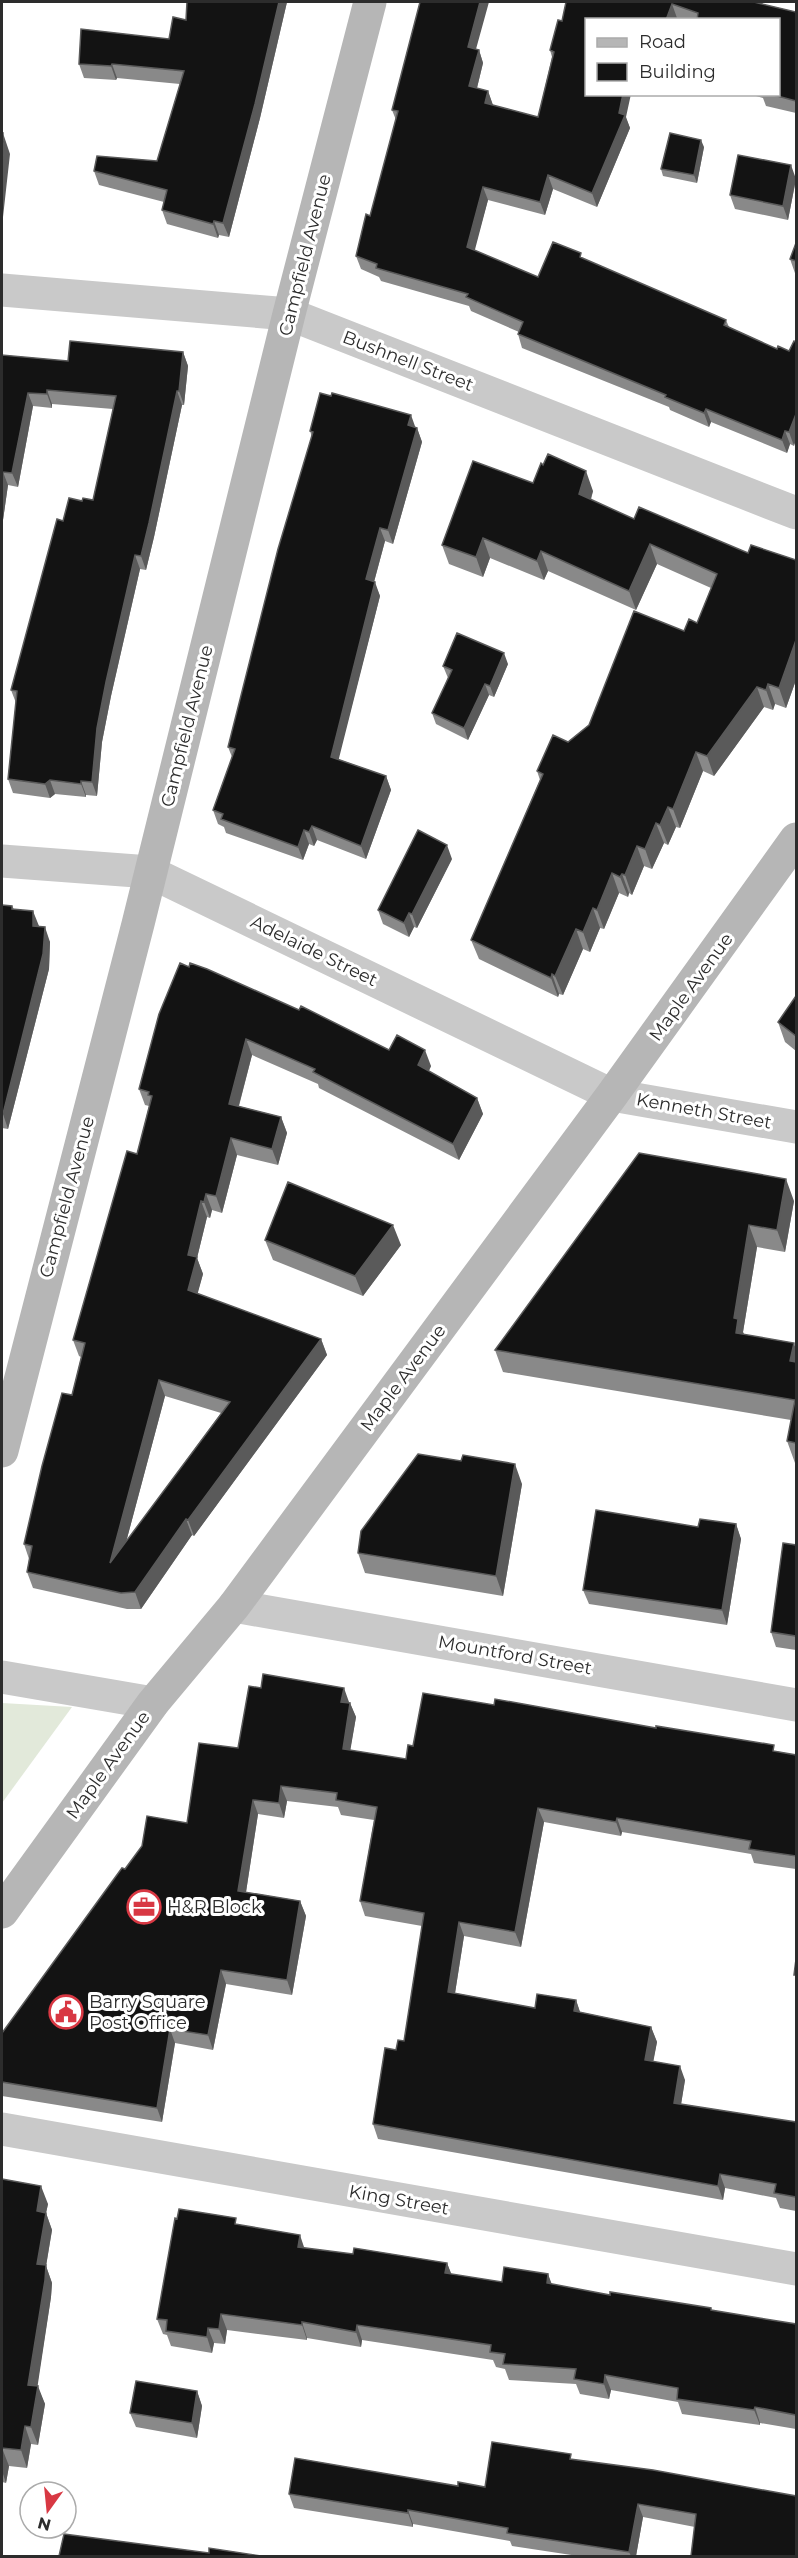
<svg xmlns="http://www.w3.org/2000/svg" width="798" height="2558" viewBox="0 0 798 2558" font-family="Montserrat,sans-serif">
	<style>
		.green { fill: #e2e9da }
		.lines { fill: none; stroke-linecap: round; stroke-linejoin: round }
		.street { stroke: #c9c9c9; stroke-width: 33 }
		.secondary { stroke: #b6b6b6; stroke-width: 33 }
		.wall { fill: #898989; fill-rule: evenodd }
		.shaded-wall { fill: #5a5a5a }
		.building { fill: #131313; stroke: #5a5a5a; stroke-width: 1.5; fill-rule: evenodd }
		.labels { text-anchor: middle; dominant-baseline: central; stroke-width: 6; stroke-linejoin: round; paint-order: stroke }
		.street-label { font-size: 18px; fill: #2c2c2c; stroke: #fff }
		.poi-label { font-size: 18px; fill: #2c2c2c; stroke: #fff; text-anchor: start }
	</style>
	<rect width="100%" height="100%" fill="#fff"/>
	<path class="green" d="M2,1703L72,1707L2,1803Z"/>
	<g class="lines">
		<path class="street" d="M2,290L289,314L796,513
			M2,861L150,872L612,1095L796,1127
			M234,1606L796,1705
			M2,1677L153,1703
			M2,2129L796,2269"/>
		<path class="secondary" d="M2,1451L138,924L289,314L370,2
			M2,1912L153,1703L234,1606L339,1464L612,1095L796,839"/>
	</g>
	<path class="wall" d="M187,2H290H287L260,118L229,237L219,235L218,238L167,224L162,210L164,202L99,185L94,171L157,161L180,84L117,78L116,80L84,78L79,64L169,39L186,20Z
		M566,2H754L796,12V113L766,106L763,98L749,94H778V20H682L677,18L676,20H586L630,128L597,207L553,189L545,215L488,200L474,250L538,277L583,259L726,320L729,327L777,349L794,446L790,444L787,453L711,422L709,427L670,410L669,407L522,348L518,334L519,332L471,311L469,306L381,281L379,277L361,269L356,256L370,216L396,120L392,110L476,49L479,50L483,63L477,88L488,91L493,106L538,117L552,57L550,50L562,21Z
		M704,147L697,183L663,176L661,169Z
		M796,179L788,220L735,209L730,195Z
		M796,243V276L790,259Z
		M183,352L188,366L184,405H182L154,537L146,570L140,569L111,696L102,742L97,796L86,795V797L55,794L50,798L13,793L8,779L16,703L11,690L63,521L82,501L93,500L113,409L52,404V408L33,406L18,487L8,485L2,527V355L68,361Z
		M415,427L417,428L422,442L393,544L385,541L374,582L380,596L338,759L386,776L391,790L366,859L317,840L314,846L309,844L303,860L226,833L224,827L218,824L213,810L232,757L228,747L312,437L310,431Z
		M533,483L593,491L591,500L634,519L748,553L796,560V680L786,708L775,704L773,710L764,707L714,776L703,771L680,828L676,827L668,845L664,843L652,869L644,866L632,895L629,893L628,897L619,893L604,929L600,928L590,952L583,949L563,995L559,994L558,997L479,959L471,940L540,780L537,771L568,742L589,725L684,631L697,623L711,588L657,564L636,610L548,571L544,580L490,558L483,577L449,564L442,545Z
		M508,664L494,697L489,695L468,740L436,724L432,713L448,678L443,666Z
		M452,859L417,928L414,927L409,937L383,924L378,910Z
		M2,905L12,906L14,909L39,926L50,942L49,969L8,1129L2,1128V1132Z
		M796,996V1051L785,1042L778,1022Z
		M159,1014L389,1050L431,1066L429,1071L477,1098L483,1114L459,1160L319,1088L318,1084L252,1055L239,1106L281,1117L287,1133L278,1165L237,1155L222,1213L212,1210L210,1218L207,1217L197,1258L203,1274L197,1294L321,1339L327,1355L194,1536L192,1535L141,1609H127L33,1588L27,1572L29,1559L24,1544L72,1395L81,1357L79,1356L73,1340L137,1154L149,1106L145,1105L139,1089ZM165,1396L221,1413L126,1542Z
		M794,1201L785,1252L757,1247L743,1332L744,1334L796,1350V1463H795L787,1441L791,1420L503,1372L495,1350Z
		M265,1240L401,1245L363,1296L273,1260Z
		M461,1461L522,1484L503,1596L365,1573L358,1553Z
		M736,1524L741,1539L727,1625L589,1604L583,1590L698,1527Z
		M796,1545V1650L776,1647L771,1632Z
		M349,1703H350L356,1717L350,1750L406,1759L413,1746L776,1751L796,1755V1869L754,1863L751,1854L622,1832L621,1836L544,1822L521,1947L464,1936L455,1993L535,2008L576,2000L580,2012L651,2027L657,2042L653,2061L685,2080L681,2104L796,2122V2211L780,2208L776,2198L725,2188L723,2200L378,2139L373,2124L396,2050L404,2041L422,1926L365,1916L360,1901L374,1820L341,1815L338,1807L287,1801L284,1818L258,1814L246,1892L300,1901L306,1916L292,1995L226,1984L213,2050L175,2043L162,2122L2,2096V2033L125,1869L187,1823L238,1748Z
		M2,2179L48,2204L46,2213L52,2230L46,2266L52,2283L51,2297L37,2386L45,2404L38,2445L31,2444L27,2468L9,2466L6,2483L2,2482Z
		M238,2224L304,2248L353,2254L447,2263L451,2274L502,2282L548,2274L551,2284L610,2295L796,2324V2429L760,2423V2425L682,2414L678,2402L611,2390L609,2399L580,2394L576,2384L509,2380L505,2369L496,2367L493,2360L362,2340L361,2347L307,2338V2340L227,2330L225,2344L214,2343L212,2353L171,2346L167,2335L163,2334L157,2319Z
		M197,2391L202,2406L197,2438L136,2427L130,2413Z
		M573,2460L796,2496L695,2527L643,2517L636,2556H578L512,2546L510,2541L413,2524V2527L294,2508L289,2494L458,2486L485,2487Z"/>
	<path class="shaded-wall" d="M279,2H287L260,118L229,237L223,223Z
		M480,2H489L473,60L468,47Z
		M672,4L677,18L676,20H666Z
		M479,50L483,63L474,100L469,86Z
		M112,64L117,78L116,80L111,66Z
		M488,91L493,105L490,117L485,103Z
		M623,94H631L626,117L630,128L597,207L592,193L619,113Z
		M3,133L10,154L3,217L2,213V140Z
		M701,140L704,147L697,183L694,175Z
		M791,165L796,179L788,220L783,206Z
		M548,175L553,189L545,215L540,202Z
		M483,187L488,200L472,261L467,247Z
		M214,221L219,235L218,238L213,224Z
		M183,352L188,366L184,405L179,391Z
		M47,390L52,404V408L47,394Z
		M177,391L182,405L154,537L146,570L141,556Z
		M28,393L33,406L18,487L12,473Z
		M706,409L711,422L709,427L704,413Z
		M796,414V440L794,446L789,432Z
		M411,415L416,429L408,425Z
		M417,428L422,442L393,544L388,530Z
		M785,431L790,444L787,453L782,440Z
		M586,471L593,491L586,514L579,494Z
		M3,472L8,485L2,527V483Z
		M380,528L385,541L371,593L366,579Z
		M483,538L490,558L483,577L476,557Z
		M650,544L657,564L636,610L629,591Z
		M541,551L548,571L544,580L537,561Z
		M135,555L140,569L111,696L102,742L97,796L92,782L97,728L106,682Z
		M375,582L380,596L336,770L331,757Z
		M796,640V680L786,708L779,688Z
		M504,653L508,664L494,697L490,686Z
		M485,684L489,695L468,740L464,728Z
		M768,684L775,704L773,710L766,690Z
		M757,687L764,707L714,776L707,756Z
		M696,752L703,771L680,828L673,809Z
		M386,776L391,790L366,859L361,846Z
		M50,780L55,794L50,798L45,784Z
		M81,781L86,795V797L81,784Z
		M668,807L676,827L668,845L660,825Z
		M656,823L664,843L652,869L645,849Z
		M312,826L317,840L314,846L309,832Z
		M304,830L309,844L303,860L298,847Z
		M447,845L452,859L417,928L412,914Z
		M637,846L644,866L632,895L625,875Z
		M612,873L619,893L604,929L597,910Z
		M622,874L629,893L628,897L620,877Z
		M593,908L600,928L590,952L583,932Z
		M33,911L39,926H33Z
		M409,913L414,927L409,937L404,923Z
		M45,927L50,942L49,969L8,1129L3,1114Z
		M576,929L583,949L563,995L555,976Z
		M552,974L559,994L558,997L551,978Z
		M246,1039L252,1055L235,1120L229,1104Z
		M425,1050L431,1066L424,1081L418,1065Z
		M477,1098L483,1114L459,1160L453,1144Z
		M281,1117L287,1133L278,1165L272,1149Z
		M231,1138L237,1155L222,1213L216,1196Z
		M786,1179L794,1201L785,1252L777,1230Z
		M206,1194L212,1210L210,1218L204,1202Z
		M201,1201L207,1217L197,1258L203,1274L194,1307L188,1290V1255Z
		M393,1225L401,1245L363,1296L355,1276Z
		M749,1225L757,1247L743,1332L746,1341L736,1333L734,1318Z
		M321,1339L327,1355L194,1536L188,1520Z
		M794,1343L796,1350V1378L790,1361Z
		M159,1380L165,1396L116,1580L110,1563Z
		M515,1464L522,1484L503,1596L496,1576Z
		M186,1519L192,1535L141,1609L135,1592Z
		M736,1524L741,1539L727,1625L722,1610Z
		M344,1688L349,1702L347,1716L341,1702Z
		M350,1703L356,1717L348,1764L343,1749Z
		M281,1786L287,1801L284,1818L279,1803Z
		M253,1800L258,1814L244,1905L238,1891Z
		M538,1808L544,1822L521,1947L515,1932Z
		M617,1818L622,1832L621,1836L616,1822Z
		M300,1901L306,1916L292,1995L287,1980Z
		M459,1922L464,1936L453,2006L448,1992Z
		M221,1970L226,1984L213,2050L208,2035Z
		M576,2000L581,2015L574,2011Z
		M651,2027L657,2042L651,2074L645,2060Z
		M170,2029L175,2043L162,2122L157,2108Z
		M680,2066L685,2080L679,2117L674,2103Z
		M720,2174L725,2188L723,2200L718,2186Z
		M41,2186L48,2204L46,2213L52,2230L46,2266L52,2283L51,2297L35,2403L28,2385L37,2264V2211Z
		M300,2235L305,2250L298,2247Z
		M447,2263L453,2278L445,2273Z
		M548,2274L554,2290L547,2283Z
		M221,2314L227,2330L225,2344L219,2329Z
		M302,2322L307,2338V2340L302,2325Z
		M357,2325L362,2340L361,2347L356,2332Z
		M208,2328L214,2343L212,2353L207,2337Z
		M605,2375L611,2390L609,2399L604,2384Z
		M38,2386L45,2404L38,2445L31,2427Z
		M197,2391L202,2406L197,2438L192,2423Z
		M755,2407L760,2423V2425L754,2410Z
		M25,2426L31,2444L27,2468L21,2450Z
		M2,2448L9,2466L6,2483L2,2471Z
		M638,2504L643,2517L636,2556H631L629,2552Z
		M408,2510L413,2524V2527L408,2513Z"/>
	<path class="building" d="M187,2H279L255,104L223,223L214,221L213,224L162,210L167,190L94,171L97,156L157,161L184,71L112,64L111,66L79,64L81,29L169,39L173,17L186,20Z
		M420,2H480L468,47L479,50L469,86L488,91L485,103L538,117L554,52L550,50L558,20L562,21L566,2H754L796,12V101L770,94H778V20H697L698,13L672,4L666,20H586V94H623L619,113L625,115L592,193L548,175L540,202L483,187L467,247L538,277L553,242L581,253L580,257L726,320L724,325L777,349L778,346L789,351L794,341L796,342V414L789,432L785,431L782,440L706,409L704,413L665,397L666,395L518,334L523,322L466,297L468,294L376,268L377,264L356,256L366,214L370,216L398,111L392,110Z
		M2,133H3L2,140H4L2,168Z
		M670,133L701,140L694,175L661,169Z
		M738,155L791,165L783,206L730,195Z
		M796,243V261L790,259Z
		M70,341L183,352L179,391H177L149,523L141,556L135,555L106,682L97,728L92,782L81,781V784L50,780L45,784L8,779L17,691L11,690L57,519L63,521L69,498L82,501L83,498L93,500L116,396L47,390V394L28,393L12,473L3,472L2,483V355L68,361Z
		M320,393L331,396L332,393L411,415L408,425L417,428L388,530L380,528L366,579L375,582L331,757L386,776L361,846L312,826L309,832L304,830L298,847L221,819L223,814L213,810L235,749L228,747L278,549L313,432L310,431Z
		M548,454L586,471L579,494L634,519L639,507L748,553L751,545L796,560V640L779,688L768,684L766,690L757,687L707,756L696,752L673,809L668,807L660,825L656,823L645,849L637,846L625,875L622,874L620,877L612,873L597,910L593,908L583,932L576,929L555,976L552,974L551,978L471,940L543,774L537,771L553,735L568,742L589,725L634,611L684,631L689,619L697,623L717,574L650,544L629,591L541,551L537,561L483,538L476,557L442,545L473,461L533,483L541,463L543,465Z
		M457,633L504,653L490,686L485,684L464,728L432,713L452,670L443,666Z
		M418,830L447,845L412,914L409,913L404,923L378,910Z
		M2,905L12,906V909L33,911V926L45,927L43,954L3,1114H2Z
		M180,963L189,967L190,963L207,969L299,1010L301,1006L389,1050L397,1035L425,1050L418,1065L477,1098L453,1144L313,1072L315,1069L246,1039L229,1104L281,1117L272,1149L231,1138L216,1196L206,1194L204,1202L201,1201L188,1255L197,1257L188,1290L321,1339L188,1520L186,1519L135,1592L121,1593L27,1572L32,1546L24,1544L42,1466L62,1393L72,1395L85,1343L73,1340L127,1151L137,1154L152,1096L148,1095L149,1092L139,1089L159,1014ZM159,1380L230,1402L110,1563Z
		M796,996V1036L778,1022Z
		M639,1153L786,1179L777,1230L749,1225L734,1318L738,1319L736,1333L794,1343L790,1361L796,1362V1443L787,1441L795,1400L495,1350Z
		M288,1182L393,1225L355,1276L265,1240Z
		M418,1454L461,1461L463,1455L515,1464L496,1576L358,1553L361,1531Z
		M596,1510L698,1527L700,1519L736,1524L722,1610L583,1590Z
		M783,1543L796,1545V1636L771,1632Z
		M263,1674L344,1688L341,1702L350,1703L343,1749L406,1759L408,1745L413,1746L423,1693L494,1705L495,1699L656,1728V1726L774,1745L773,1751L796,1755V1856L749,1849L751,1841L617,1818L616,1822L538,1808L515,1932L459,1922L448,1992L535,2008L537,1994L576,2000L574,2011L651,2027L645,2060L680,2066L674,2103L796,2122V2197L774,2193L776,2184L720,2174L718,2186L373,2124L385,2048L396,2050L398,2040L404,2041L424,1913L360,1901L377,1807L336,1800L337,1793L281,1786L279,1803L253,1800L238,1891L300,1901L287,1980L221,1970L208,2035L170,2029L157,2108L2,2082V2033L122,1868L125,1869L142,1846L147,1816L187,1823L199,1743L238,1748L249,1686L261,1688Z
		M796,1959V1975H794Z
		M2,2179L41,2186L37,2211L46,2213L37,2264L46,2265L45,2280L28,2385L38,2386L31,2427L25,2426L21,2450L2,2448V2452Z
		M179,2209L236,2218L235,2224L300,2235L298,2247L353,2254L354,2248L447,2263L445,2273L502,2282L504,2267L548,2274L547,2283L610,2295V2292L711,2308V2310L796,2324V2415L755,2407L754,2410L677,2399L678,2388L605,2375L604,2384L574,2379L576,2369L503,2364L505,2354L490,2352L491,2345L357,2325L356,2332L302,2322V2325L221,2314L219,2329L208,2328L207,2337L166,2331L167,2320L157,2319L175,2218L177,2219Z
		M136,2381L197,2391L192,2423L130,2413Z
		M492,2442L571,2454L570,2459L653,2470L796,2496V2556H691L696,2514L638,2504L629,2552L507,2533L508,2528L408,2510V2513L289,2494L295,2458L458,2486V2482L485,2487Z
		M64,2534L209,2553V2548L261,2556H59Z"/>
	<defs>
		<symbol id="office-ring" viewBox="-11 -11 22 22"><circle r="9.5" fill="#fff" stroke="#d83843" stroke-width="1.5"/><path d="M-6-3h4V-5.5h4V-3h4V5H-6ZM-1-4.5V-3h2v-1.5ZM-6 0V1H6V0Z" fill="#d83843"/></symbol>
		<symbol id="civic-ring" viewBox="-11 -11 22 22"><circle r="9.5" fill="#fff" stroke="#d83843" stroke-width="1.5"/><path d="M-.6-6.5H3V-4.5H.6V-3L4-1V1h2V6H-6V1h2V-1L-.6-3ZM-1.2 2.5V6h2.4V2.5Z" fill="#d83843"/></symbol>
	</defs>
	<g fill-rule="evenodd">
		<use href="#office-ring" x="125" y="1888" width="38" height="38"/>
		<use href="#civic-ring" x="47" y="1993" width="38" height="38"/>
	</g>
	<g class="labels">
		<g class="street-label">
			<text transform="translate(305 255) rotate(-76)">Campfield Avenue</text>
			<text transform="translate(408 361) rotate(21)">Bushnell Street</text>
			<text transform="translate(187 726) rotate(-76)">Campfield Avenue</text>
			<text transform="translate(314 951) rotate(26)">Adelaide Street</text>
			<text transform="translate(691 987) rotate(-54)">Maple Avenue</text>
			<text transform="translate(704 1111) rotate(10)">Kenneth Street</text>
			<text transform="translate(67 1197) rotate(-75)">Campfield Avenue</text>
			<text transform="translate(403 1378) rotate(-53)">Maple Avenue</text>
			<text transform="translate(515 1655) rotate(10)">Mountford Street</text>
			<text transform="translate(108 1765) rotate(-54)">Maple Avenue</text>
			<text transform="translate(399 2200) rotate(10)">King Street</text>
		</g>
		<g class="poi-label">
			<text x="167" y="1907">H&amp;R Block</text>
			<text x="89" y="2002">Barry Square<tspan x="89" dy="21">Post Office</tspan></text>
		</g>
	</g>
	<rect width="798" height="2558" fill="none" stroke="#2c2c2c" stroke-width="6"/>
	<rect x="585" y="18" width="195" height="78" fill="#ffffff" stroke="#ababab" stroke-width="1.5"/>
	<rect x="597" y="38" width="30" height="9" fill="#b6b6b6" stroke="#ababab" stroke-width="1.5"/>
	<text x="639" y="48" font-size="18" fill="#2c2c2c">Road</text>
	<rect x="597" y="63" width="30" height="18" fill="#131313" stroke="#ababab" stroke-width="1.5"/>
	<text x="639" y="78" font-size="18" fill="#2c2c2c">Building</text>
	<g transform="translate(48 2510) rotate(195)"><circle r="28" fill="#ffffff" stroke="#ababab" stroke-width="1.5"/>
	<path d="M0-4.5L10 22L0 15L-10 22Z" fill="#d83843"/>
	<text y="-9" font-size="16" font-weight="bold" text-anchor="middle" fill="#2c2c2c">N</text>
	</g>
</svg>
